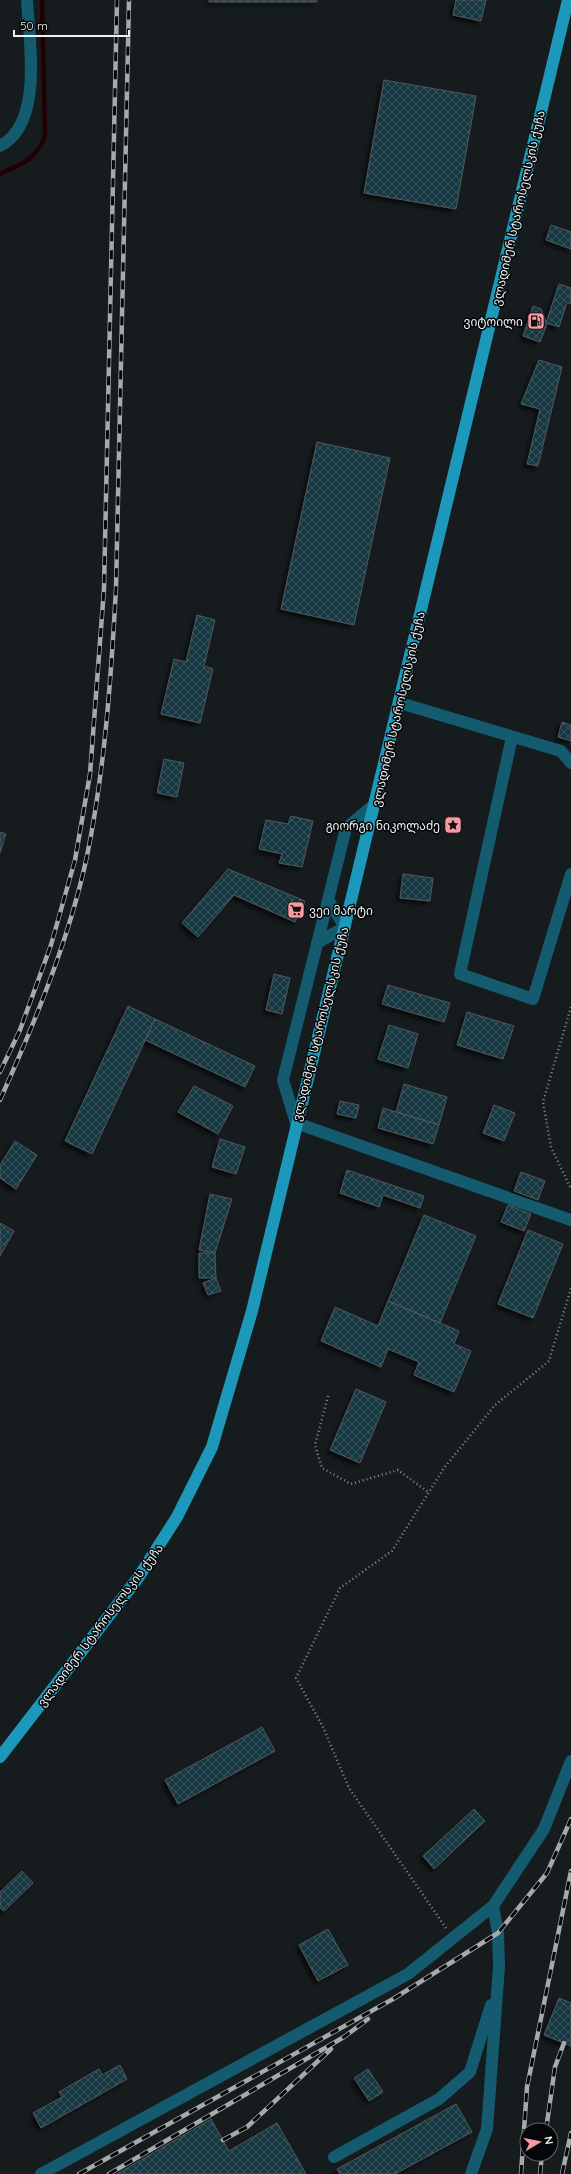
<svg xmlns="http://www.w3.org/2000/svg" width="571" height="2174" viewBox="0 0 571 2174" font-family="Quicksand,'Noto Sans Georgian',sans-serif">
	<style>
		.lines { fill: none; stroke-linecap: round; stroke-linejoin: round }
		.stream { stroke: #210005; stroke-width: 4.5 }
		.building { fill: url(#building-cross-hatch); stroke: #51575a; filter: url(#shadow) }
		.path { stroke: #858a8c; stroke-width: 2.5; stroke-dasharray: 1 3; stroke-linecap: butt }
		.minor { stroke: #145b6f; stroke-width: 12 }
		.major { stroke: #1c98ba; stroke-width: 12 }
		.rail-casing { stroke: #a5aaac; stroke-width: 4.5 }
		.rail { stroke: #040607; stroke-width: 3; stroke-dasharray: 9; stroke-linecap: butt }
		.labels { text-anchor: middle; dominant-baseline: central; stroke-width: 3; stroke-linejoin: round; paint-order: stroke }
		.street-label { font-size: 12px; fill: #eef2f3; stroke: #040607 }
		.poi-label { font-size: 12px; fill: #eef2f3; stroke: #040607; text-anchor: end }
	</style>
	<defs>
		<pattern id="building-cross-hatch" width="8" height="8" patternUnits="userSpaceOnUse"><rect width="8" height="8" fill="#193943"/><path d="M0 0l8 8M0 8l8-8" fill="none" stroke="#3b565f"/></pattern>
		<filter id="shadow"><feDropShadow dx="-3.5" dy="3.5" stdDeviation="2" flood-color="#0009"/></filter>
	</defs>
	<rect width="100%" height="100%" fill="#161c1e"/>
	<g class="lines">
		<path class="stream" d="M0,174C22,164 36,160 45,136L42,0"/>
	</g>
	<path class="building" d="M209,0H317V2H209Z
		M456,0H486L481,21L453,15Z
		M384,80L476,96L456,209L364,193Z
		M551,225L571,232V249L546,240Z
		M559,284L571,288V304L567,302L559,327L546,323Z
		M533,306L541,309L547,324L540,342L523,336Z
		M539,360L562,367L538,466L527,464L540,409L521,404Z
		M317,442L390,458L354,625L281,609Z
		M197,615L215,620L204,666L213,669L200,723L161,714L174,659L186,662Z
		M562,722L571,725V741L558,737Z
		M164,759L184,763L177,797L157,793Z
		M291,816L313,821L302,867L279,863L282,854L259,849L266,820L288,824Z
		M0,832L6,834L0,853Z
		M228,869L305,901L295,922L234,895L198,937L182,923Z
		M403,874L433,878L430,901L400,898Z
		M274,974L290,978L282,1014L266,1010Z
		M388,985L450,1003L444,1022L382,1004Z
		M128,1006L155,1019L92,1154L65,1141Z
		M467,1012L514,1026L503,1059L457,1045Z
		M155,1019L255,1066L245,1087L145,1040Z
		M389,1025L418,1034L408,1068L378,1059Z
		M404,1084L447,1097L439,1125L396,1112Z
		M194,1086L233,1106L218,1134L178,1112Z
		M340,1101L359,1105L356,1118L337,1114Z
		M494,1105L515,1113L504,1141L483,1133Z
		M383,1108L439,1125L433,1144L378,1128Z
		M220,1139L245,1147L236,1174L212,1167Z
		M15,1141L37,1155L16,1189L0,1178V1165Z
		M347,1170L424,1196L420,1208L383,1195L379,1207L340,1193Z
		M521,1172L545,1181L538,1200L514,1191Z
		M210,1194L232,1199L215,1253L199,1250Z
		M508,1205L531,1214L524,1231L501,1222Z
		M424,1215L476,1236L440,1323L388,1301Z
		M0,1223L14,1231L0,1256Z
		M528,1230L563,1244L533,1318L498,1304Z
		M199,1253H215L216,1278H199Z
		M216,1278L221,1291L208,1295L203,1283Z
		M388,1301L459,1331L454,1344L471,1351L454,1392L414,1375L419,1362L388,1349L381,1367L321,1341L335,1307L378,1326Z
		M356,1389L386,1402L360,1463L330,1450Z
		M262,1727L275,1751L178,1804L165,1780Z
		M474,1809L485,1821L434,1869L423,1856Z
		M22,1871L33,1883L4,1911L0,1908V1892Z
		M328,1929L348,1965L318,1981L299,1945Z
		M559,1998L571,2003V2046L544,2035Z
		M120,2065L127,2079L41,2128L33,2113L62,2097L59,2092L99,2069L102,2075Z
		M368,2069L383,2092L369,2101L354,2078Z
		M456,2104L472,2132L395,2174H340L337,2169Z
		M211,2119L229,2151L277,2123L306,2174H117Z"/>
	<g class="lines">
		<path class="path" d="M571,1007L543,1102L551,1147L571,1189
			M328,1396L315,1445L322,1468L351,1484L398,1470L428,1492
			M446,1928L349,1788L323,1727L296,1678L340,1588L392,1551L444,1468L495,1405L549,1361L571,1288"/>
		<path class="minor" d="M0,146C44,123 29,41 27,0
			M400,703L561,751L571,763
			M512,737L460,974L533,999L571,874
			M376,803L346,828L283,1080L296,1123L571,1220
			M317,943L345,927L328,900
			M334,2157L439,2099L470,2072L491,2005
			M41,2174L408,1974L493,1906
			M471,2174L487,2129L499,1966L498,1933L493,1906L544,1829L571,1761"/>
		<path class="major" d="M0,1757L138,1578L177,1517L212,1447L252,1311L568,0"/>
		<defs>
			<path id="rail" d="M0,1072L20,1030L51,945L75,860L90,774L104,589L117,0
				M0,1100C35,1022 69,940 87,856C105,768 111,678 116,589L129,0
				M546,2130L555,2067L564,2043
				M223,2140L247,2127L331,2049
				M79,2174L393,1999L498,1933L547,1873L571,1819
				M109,2174L344,2037L368,2019
				M521,2174L527,2087L571,1871
				M540,2174L542,2154
				M562,2174L571,2133"/>
		</defs>
		<use href="#rail" class="rail-casing"/>
		<use href="#rail" class="rail"/>
	</g>
	<defs>
		<symbol id="fuel-square" viewBox="-11 -11 22 22"><rect x="-9" y="-9" width="18" height="18" rx="4" fill="#f49aa2" stroke="#040607"/><path d="M-5.5-6h7V0h2V4h1.3V-2.5L3-4.5l.8-.8L6-3V5H2.5V1h-1V6h-7ZM-4.2-4.7v3.2H.2V-4.7Z" fill="#111"/></symbol>
		<symbol id="sight-square" viewBox="-11 -11 22 22"><rect x="-9" y="-9" width="18" height="18" rx="4" fill="#f49aa2" stroke="#040607"/><path d="M0-6L1.8-2.2L6-1.7L2.9 1.2L3.7 5.4L0 3.3L-3.7 5.4L-2.9 1.2L-6-1.7L-1.8-2.2Z" fill="#111"/></symbol>
		<symbol id="supermarket-square" viewBox="-11 -11 22 22"><rect x="-9" y="-9" width="18" height="18" rx="4" fill="#f49aa2" stroke="#040607"/><path d="M-6-5.5h2.5l.6 2H6L4.5 2H-2.5L-4.4-4H-6ZM-1.5 3.2a1.3 1.3 0 1 0 .1 0ZM3 3.2a1.3 1.3 0 1 0 .1 0Z" fill="#111"/></symbol>
	</defs>
	<g fill-rule="evenodd">
		<use href="#fuel-square" x="526" y="311" width="20" height="20"/>
		<use href="#sight-square" x="443" y="815" width="20" height="20"/>
		<use href="#supermarket-square" x="286" y="900" width="20" height="20"/>
	</g>
	<g class="labels">
		<g class="street-label">
			<text transform="translate(518 208) rotate(-77)">ვლადიმერ სტაროსელსკის ქუჩა</text>
			<text transform="translate(398 709) rotate(-77)">ვლადიმერ სტაროსელსკის ქუჩა</text>
			<text transform="translate(320 1024) rotate(-76)">ვლადიმერ სტაროსელსკის ქუჩა</text>
			<text transform="translate(100 1625) rotate(-53)">ვლადიმერ სტაროსელსკის ქუჩა</text>
		</g>
		<g class="poi-label">
			<text x="523" y="321">ვიტოილი</text>
			<text x="440" y="825">გიორგი ნიკოლაძე</text>
			<text x="309" y="910" text-anchor="start">ვეი მარტი</text>
		</g>
	</g>
	<g transform="translate(539 2142) rotate(80)"><circle r="19" fill="#040607" stroke="#626465"/>
	<path d="M0-3L7 15L0 10L-7 15Z" fill="#f49aa2"/>
	<text y="-6" font-size="11" font-weight="bold" text-anchor="middle" fill="#eef2f3">N</text>
	</g>
	<path d="M14 30v6h115v-6" fill="none" stroke="#eef2f3" stroke-width="2"/>
	<text x="20" y="30" font-size="12" fill="#eef2f3" stroke="#040607" stroke-width="3" paint-order="stroke">50 m</text>
</svg>
